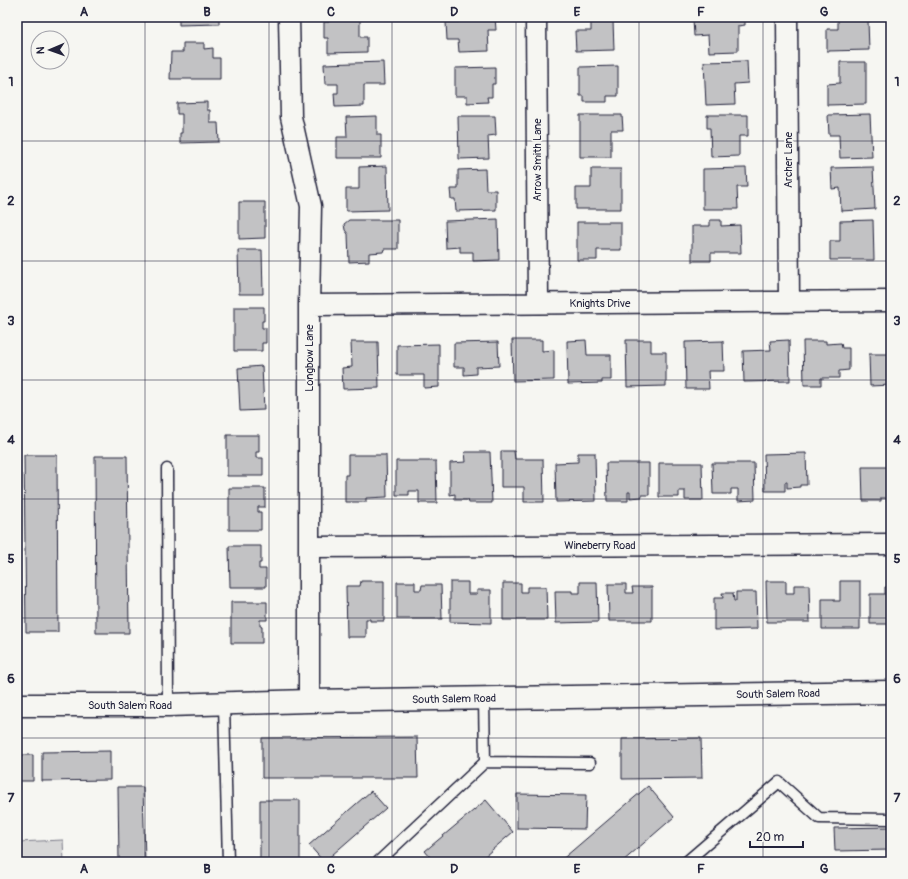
<svg xmlns="http://www.w3.org/2000/svg" width="908" height="879" viewBox="0 0 908 879" font-family="Pangolin,sans-serif">
	<style>
		.green { fill: #d7d7d7; stroke: #7c7c89 }
		.building { fill: #c2c2c4; stroke: #22223b }
		.lines { fill: none; stroke-linecap: round; stroke-linejoin: round }
		.lane-casing { stroke: #22223b; stroke-width: 13 }
		.street-casing { stroke: #22223b; stroke-width: 23 }
		.secondary-casing { stroke: #22223b; stroke-width: 25 }
		.lane { stroke: #f6f6f2; stroke-width: 10 }
		.street { stroke: #f6f6f2; stroke-width: 20 }
		.secondary { stroke: #f6f6f2; stroke-width: 22 }
		.grid { fill: none; stroke: #22223b; stroke-width: 1; stroke-opacity: 0.55 }
		.labels { text-anchor: middle; dominant-baseline: central; stroke-width: 3.5; stroke-linejoin: round; paint-order: stroke }
		.street-label { font-size: 11px; fill: #22223b; stroke: #f6f6f2 }
		.neatline { fill: none; stroke: #22223b; stroke-width: 1.5 }
		.grid-label { font-size: 13px; text-anchor: middle; font-weight: bold; fill: #22223b }
	</style>
	<rect width="100%" height="100%" fill="#f6f6f2"/>
	<filter id="ink" filterUnits="userSpaceOnUse"><feTurbulence type="fractalNoise" baseFrequency=".025" numOctaves="2"/><feDisplacementMap in="SourceGraphic" scale="8" xChannelSelector="R" yChannelSelector="G"/><feConvolveMatrix kernelMatrix="1 2 1 2 8 2 1 2 1" color-interpolation-filters="sRGB"/></filter>
	<g filter="url(#ink)">
		<path class="green" d="M63,840L64,862H17V842Z"/>
		<path class="building" d="M179,17H219V24L179,25Z
			M329,17H360V37H367V52L328,53V38H324V22H329Z
			M458,17H495L496,30H488L489,51L459,52L458,40H447L446,22H459Z
			M591,17H618V21H613L614,50L576,51L575,31H591Z
			M708,17H745V25L738,26V51L709,52L708,35L694,36L693,19H708Z
			M838,17H871V21H868L869,50L827,51V29H838Z
			M183,43H204V49L213,48V58H220V79H170L171,52H183Z
			M747,61L748,83L734,84L735,104L706,105L704,62Z
			M383,62L384,85H364V106L335,107L334,93H338V84H325L324,64Z
			M840,62H866V104L827,105V84L840,83Z
			M618,66V96H607V102H584V96H580V67Z
			M495,67V84H492V97H487L488,102L467,103V96H455V68Z
			M207,102V110H210V123H218L219,142L180,143V133H182V114H177V103Z
			M870,114L872,157L840,158L839,135H829L828,115Z
			M580,115H622L623,130H611V157H580Z
			M707,115H748V136H739V156L711,157L710,128H707Z
			M377,116V135H381V158H337V137H347L346,117Z
			M458,116H495L496,135L488,136L489,158L459,159Z
			M387,166L388,210L346,211V189H359V167Z
			M873,167L875,209L841,211L840,188L832,189L831,168Z
			M746,168L747,187H737L738,209H703V169Z
			M485,169L486,190H496V210L456,211L455,199H451L450,189H458V170Z
			M591,169H621V209H576V188H591Z
			M239,202H265V238L239,239Z
			M498,219L499,260L473,261V252H460V247L446,248L445,221Z
			M349,220H398V249H384L383,252L369,253V261L349,262L348,234L345,230L344,224Z
			M710,220H721V226L740,225L741,253H711V261H692V226H710Z
			M873,220L874,260H830V241H840V221Z
			M577,222H621V250H597V260H577Z
			M238,250H262L263,294H239Z
			M234,307H264V321H262V328H266V343H262V351H234Z
			M512,340H542V351L554,350V380L513,381Z
			M586,340L587,355H611V380H602V383L568,384L567,341Z
			M626,340H651V352H666V386L627,387Z
			M789,340L790,381L744,382L743,351L771,350L770,341Z
			M723,341L724,371H708L709,389H686L685,342Z
			M803,341H826V344L841,343L842,348H849V370L839,371V378H821V385H804Z
			M351,342H378L379,388L343,389L342,368L352,367Z
			M498,342L499,366L476,367V374L464,375V367H454V343Z
			M439,344V387L424,388V375H397V345Z
			M869,354H891V385L870,386Z
			M262,366L264,410L240,411L238,368Z
			M227,435H259V452H256V458H263V476H227Z
			M501,451H514L515,459H543L544,502H524V487H501Z
			M465,452H490L492,503H469L468,500H455V494L450,495V463L466,462Z
			M578,453H595L596,501L556,502L555,463L578,462Z
			M806,453L807,485H800V487L787,488V482H785V491H765L764,454Z
			M24,455H57L58,632H26Z
			M348,455H386L387,497L366,498V502H345V475H348Z
			M95,456H127L129,633H96Z
			M396,461H436L437,503H419V491H409V495H396Z
			M606,463H649V495H642V497L630,498V492H628V501H607Z
			M659,463H702L703,500H685V491H679V497H659Z
			M712,463H754L755,500L738,501V489H731V494H713Z
			M888,463H891V501H887L886,498H881V501H863L862,467H888Z
			M229,488H265V507H258V512H261V530H229Z
			M229,546H261V563H259V569H266V587H230Z
			M361,581H384V621H370V619H366V637H347L346,586H360Z
			M766,581H786V593H794V585H809L810,622H767Z
			M840,581H860V629H822V599H834V601H840Z
			M397,582H415V590H421L422,585H441L442,619H397Z
			M450,582H468V594H477V590H491V623L450,622Z
			M580,582H597L598,622L556,623L555,591H572V593H580Z
			M503,583H521V592H527V587H546L547,620H503Z
			M608,584H626V593H633L632,587H652V621H609Z
			M885,587H891V624H870V594H885Z
			M736,592H756L757,629L714,630V598H723L722,593H733L734,601H736Z
			M231,602H267V620H260V626H262V643H231Z
			M417,737L418,778H262V738Z
			M701,738L702,778L622,779V739Z
			M110,751V780L42,781V752Z
			M17,755H33V781H17Z
			M648,786L674,817L622,862H559Z
			M118,787H143L145,862H119Z
			M371,791L386,808L324,862L309,845Z
			M517,794L586,795L585,829L517,828Z
			M260,800H300V862H260Z
			M486,800L513,832L478,862H434L425,851Z
			M891,827V850L835,851L834,828Z"/>
		<g class="lines">
			<defs>
				<path id="lane" d="M167,469L168,705
					M484,699L485,762
					M224,704L228,862
					M378,862L485,762L590,763
					M686,862L779,782L819,818L891,819"/>
				<path id="street" d="M289,17L291,117L311,206L309,305V701
					M536,17L538,303
					M787,17L789,302
					M309,305L891,301
					M309,547L891,544"/>
				<path id="secondary" d="M17,705H168L309,701L891,692"/>
			</defs>
			<use href="#lane" class="lane-casing"/>
			<use href="#street" class="street-casing"/>
			<use href="#secondary" class="secondary-casing"/>
			<use href="#lane" class="lane"/>
			<use href="#street" class="street"/>
			<use href="#secondary" class="secondary"/>
		</g>
	</g>
	<path class="grid" d="M145,17V862M269,17V862M392,17V862M516,17V862M639,17V862M763,17V862M17,141H891M17,261H891M17,380H891M17,499H891M17,618H891M17,738H891"/>
	<g class="labels">
		<g class="street-label">
			<text transform="translate(537 160) rotate(-90)">Arrow Smith Lane</text>
			<text transform="translate(788 160) rotate(-90)">Archer Lane</text>
			<text x="600" y="303">Knights Drive</text>
			<text transform="translate(309 358) rotate(-90)">Longbow Lane</text>
			<text x="600" y="545">Wineberry Road</text>
			<text transform="translate(778 694) rotate(-1)">South Salem Road</text>
			<text transform="translate(454 699) rotate(-1)">South Salem Road</text>
			<text x="130" y="705">South Salem Road</text>
		</g>
	</g>
	<rect width="908" height="879" fill="none" stroke="#f6f6f2" stroke-width="44"/>
	<g transform="translate(50 50) rotate(268)"><circle r="19" fill="#f6f6f2" stroke="#a1a1a9"/>
	<path d="M0-3L7 15L0 10L-7 15Z" fill="#22223b"/>
	<text y="-6" font-size="11" font-weight="bold" text-anchor="middle" fill="#22223b">N</text>
	</g>
	<path d="M750 841v6h53v-6" fill="none" stroke="#22223b" stroke-width="2"/>
	<text x="756" y="841" font-size="12" fill="#22223b" stroke="#f6f6f2" stroke-width="3" paint-order="stroke">20 m</text>
	<rect x="22" y="22" width="864" height="835" class="neatline"/>
	<g class="grid-label">
		<text x="84" y="16">A</text>
		<text x="207" y="16">B</text>
		<text x="331" y="16">C</text>
		<text x="454" y="16">D</text>
		<text x="577" y="16">E</text>
		<text x="701" y="16">F</text>
		<text x="824" y="16">G</text>
		<text x="11" y="86">1</text>
		<text x="897" y="86">1</text>
		<text x="11" y="205">2</text>
		<text x="897" y="205">2</text>
		<text x="11" y="325">3</text>
		<text x="897" y="325">3</text>
		<text x="11" y="444">4</text>
		<text x="897" y="444">4</text>
		<text x="11" y="563">5</text>
		<text x="897" y="563">5</text>
		<text x="11" y="683">6</text>
		<text x="897" y="683">6</text>
		<text x="11" y="802">7</text>
		<text x="897" y="802">7</text>
		<text x="84" y="873">A</text>
		<text x="207" y="873">B</text>
		<text x="331" y="873">C</text>
		<text x="454" y="873">D</text>
		<text x="577" y="873">E</text>
		<text x="701" y="873">F</text>
		<text x="824" y="873">G</text>
	</g>
</svg>
